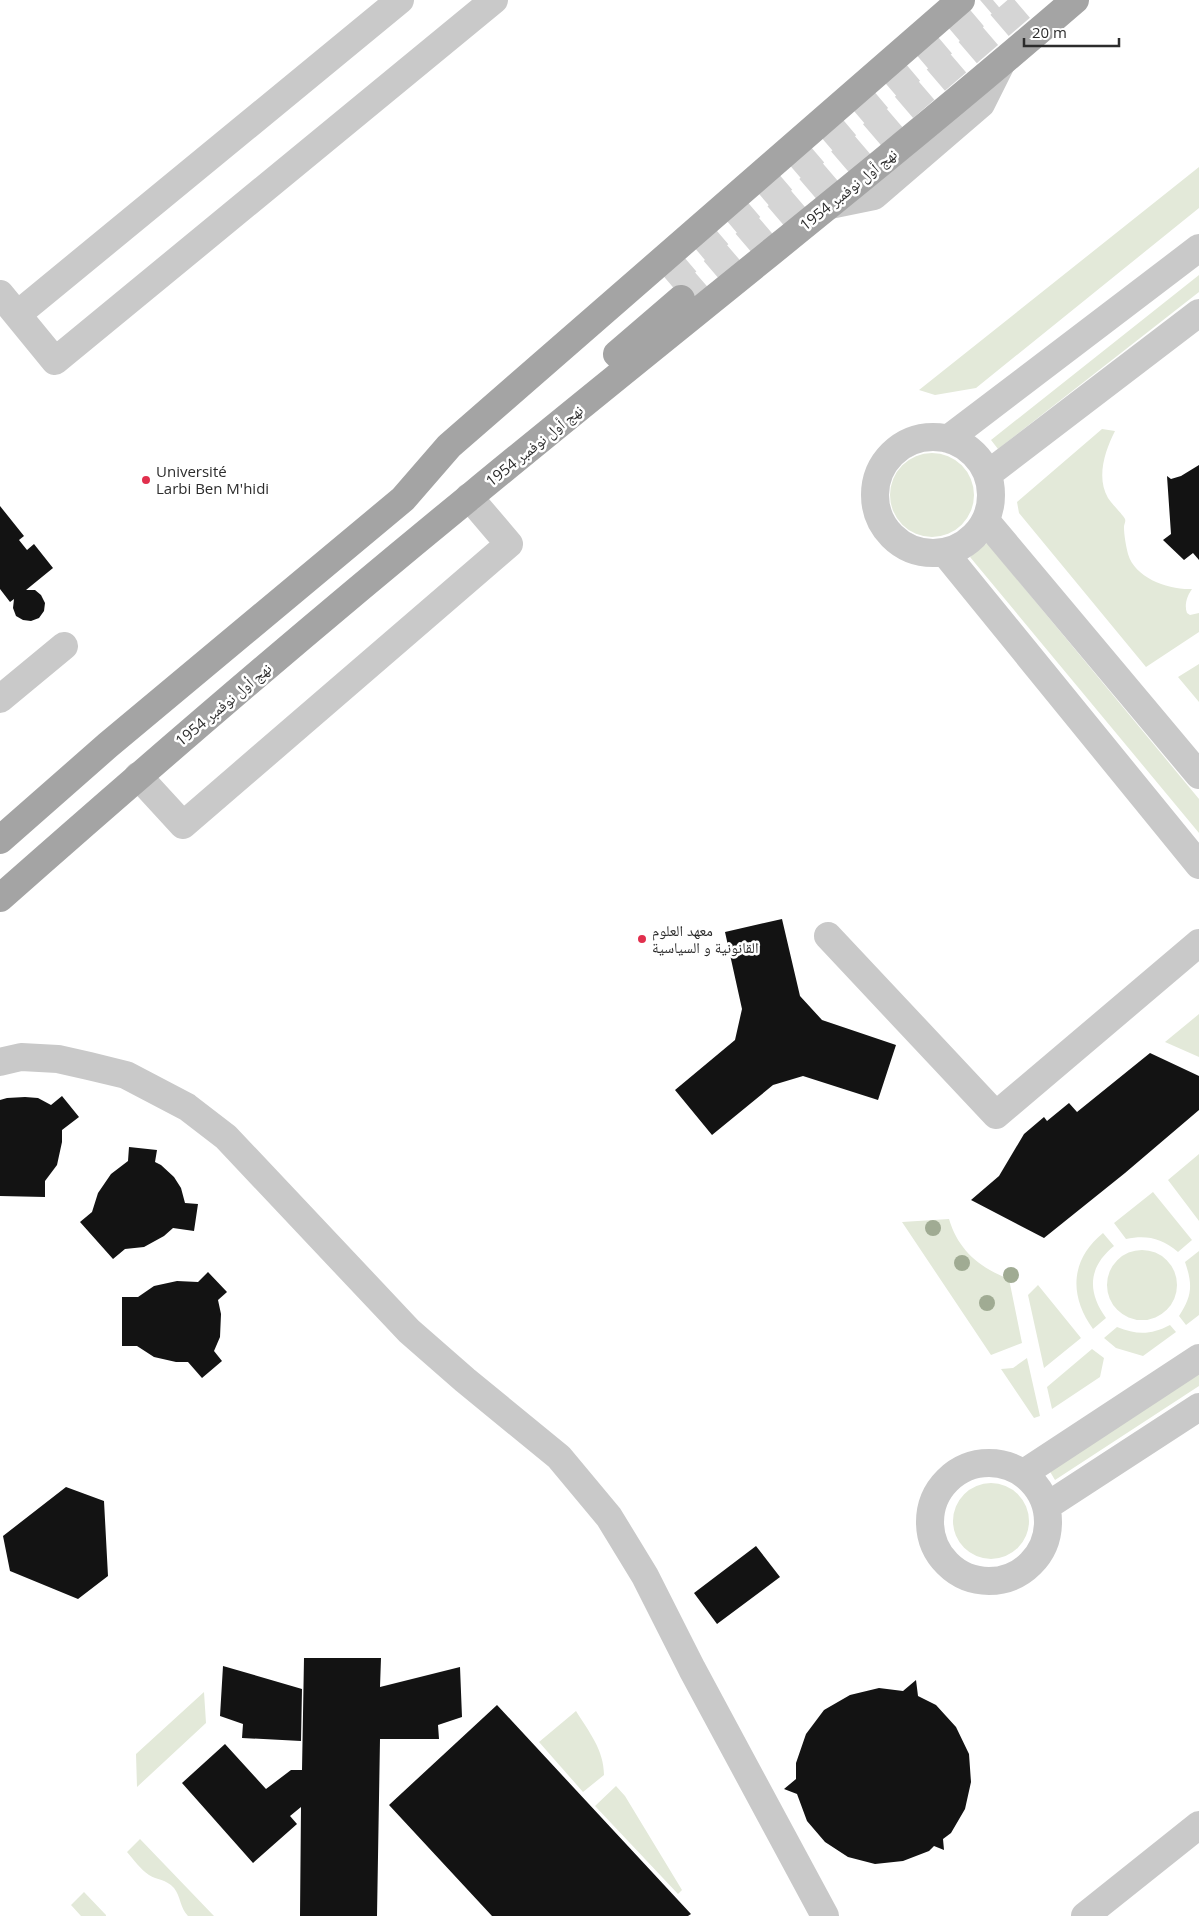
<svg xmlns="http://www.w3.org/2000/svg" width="1199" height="1916" viewBox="0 0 1199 1916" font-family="'Open Sans','Noto Naskh Arabic',sans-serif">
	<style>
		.green { fill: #e3e9d9 }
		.building { fill: #131313 }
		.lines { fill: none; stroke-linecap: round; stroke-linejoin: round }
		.major-tunnel { stroke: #d5d5d5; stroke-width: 28; stroke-dasharray: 28 14; stroke-linecap: butt }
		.minor { stroke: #c9c9c9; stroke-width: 28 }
		.major { stroke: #a4a4a4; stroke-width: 28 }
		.tree { fill: #a0ab93 }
		.poi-dot { fill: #e12f4d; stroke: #fff; stroke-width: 2 }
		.labels { text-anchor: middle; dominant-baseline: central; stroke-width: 5; stroke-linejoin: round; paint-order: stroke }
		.street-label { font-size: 15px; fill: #2c2c2c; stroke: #fff }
		.poi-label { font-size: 15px; fill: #2c2c2c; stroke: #fff; text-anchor: start }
	</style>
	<rect width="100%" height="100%" fill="#fff"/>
	<path class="green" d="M1199,167V208L976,388L935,395L919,390Z
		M1199,275V292L998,449L991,440Z
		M1102,429L1115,431C1105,451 1096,477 1108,498C1111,503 1124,516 1125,519C1126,522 1124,524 1124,527C1124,535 1126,546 1128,554C1135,578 1168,590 1192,589C1187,596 1184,605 1187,613L1190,615L1199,613V632L1146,667L1019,513L1017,502Z
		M890 495a42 42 0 1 1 84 0a42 42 0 1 1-84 0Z
		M987,543L1199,799V833L970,557Z
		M1199,664V702L1178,677Z
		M1199,1014V1057L1165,1042Z
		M1199,1154V1221L1168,1180Z
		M1153,1192L1192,1240L1178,1252C1161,1238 1147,1235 1126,1239L1114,1223Z
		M949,1219C958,1250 980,1268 1009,1279L1022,1343L991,1355L902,1222Z
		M1103,1233L1114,1246C1088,1267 1087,1292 1106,1318L1093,1329C1069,1296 1070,1260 1103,1233Z
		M1107 1285a35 35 0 1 1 70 0a35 35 0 1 1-70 0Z
		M1199,1251V1315L1186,1325L1179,1316C1192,1296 1193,1285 1185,1262Z
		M1038,1285L1081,1338L1044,1368L1028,1295Z
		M1170,1325L1176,1332L1143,1356L1116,1348L1104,1338L1117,1327C1137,1335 1151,1335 1170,1325Z
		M1092,1349L1104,1358L1100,1377L1052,1409L1047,1387Z
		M1027,1358L1040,1416L1034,1418L1001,1369L1013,1368Z
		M1199,1372V1386L1055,1480L1049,1470Z
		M953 1521a38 38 0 1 1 76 0a38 38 0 1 1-76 0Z
		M204,1692L206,1723L137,1787L136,1754Z
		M576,1711C589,1732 604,1750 604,1775L583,1792L539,1742Z
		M616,1786L625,1796L682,1890L678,1894L595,1806Z
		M140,1839L214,1916H188C180,1908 181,1897 174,1888C166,1879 157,1880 149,1875C141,1870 133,1859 127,1852Z
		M84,1892L106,1915V1916H81L71,1905Z"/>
	<path class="building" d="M1199,465V560L1193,553L1184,560L1163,540L1171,534L1167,476L1171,479L1181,476Z
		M0,506L24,536L19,540L27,550L34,544L53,568L26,590H35L41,595L45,603L44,611L39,618L31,621L23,620L16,616L13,608L14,599L10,602L0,589Z
		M782,919L800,996L822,1020L896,1045L878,1100L803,1076L773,1085L712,1135L675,1090L735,1040L742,1009L725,932Z
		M1150,1053L1199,1076V1110L1125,1173L1044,1238L971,1200L999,1176L1024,1134L1044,1117L1047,1121L1069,1103L1077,1112Z
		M62,1096L79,1117L62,1130V1142L57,1165L45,1181V1197L0,1196V1100L7,1098L25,1097L38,1098L51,1105Z
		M129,1147L157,1150L155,1162L161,1165L174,1177L181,1188L185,1203L198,1204L194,1231L173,1228L164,1236L144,1247L125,1249L113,1259L80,1222L92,1212L98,1193L111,1174L128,1161Z
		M208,1272L227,1292L218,1300L221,1314L220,1337L214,1351L222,1361L202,1378L188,1362H176L154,1357L137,1346H122V1297H138L154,1286L177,1281L198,1282Z
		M66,1487L104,1501L108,1576L78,1599L10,1571L3,1536Z
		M756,1546L780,1577L717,1624L694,1593Z
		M304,1658H381L380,1687L460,1667L462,1717L438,1725L439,1739H380L377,1916H300L301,1807L290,1816L297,1824L253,1863L182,1783L225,1744L266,1789L291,1770H302Z
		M223,1666L302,1689L301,1741L242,1738L243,1724L220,1716Z
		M916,1680L918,1696L936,1705L956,1727L969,1754L971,1782L965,1809L951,1833L943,1839L944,1850L934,1846L929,1851L903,1861L875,1864L848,1857L825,1842L807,1821L797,1794L784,1789L796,1779V1763L806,1734L824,1710L850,1695L879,1688L903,1691Z
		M497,1705L691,1914L688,1916H492L389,1805Z"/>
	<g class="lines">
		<path class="major-tunnel" d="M666,279L993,0
			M681,299L1029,0"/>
		<path class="minor" d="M830,205L874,196L981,104L1001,64
			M0,294L55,361L494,0
			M18,314L400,0
			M875 495a58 58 0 1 1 116 0a58 58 0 1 1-116 0Z
			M948,439L1199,248
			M988,474L1199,313
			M986,521L1199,775
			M945,553L1199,865
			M0,699L64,646
			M138,776L183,825L509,544L469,497
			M828,936L996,1115L1199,943
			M0,1062L21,1057L58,1059L89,1066L126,1075L187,1107L226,1137L409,1331L465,1380L559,1457L609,1517L645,1576L692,1669L825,1916
			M930 1522a59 59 0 1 1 118 0a59 59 0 1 1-118 0Z
			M1024,1473L1199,1358
			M1047,1506L1199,1407
			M1085,1916L1199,1825"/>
		<path class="major" d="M617,354L681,299
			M0,840L108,745L403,499L449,446L961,0
			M0,898C155,761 311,627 471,496C672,330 878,170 1075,0"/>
	</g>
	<g class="tree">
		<circle cx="933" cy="1228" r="8"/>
		<circle cx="962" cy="1263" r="8"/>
		<circle cx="1011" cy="1275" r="8"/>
		<circle cx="987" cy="1303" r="8"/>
	</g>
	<g class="poi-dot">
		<circle cx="146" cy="480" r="5"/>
		<circle cx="642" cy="939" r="5"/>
	</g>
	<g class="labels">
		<g class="street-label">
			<text transform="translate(848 189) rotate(-39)">نهج أول نوفمبر 1954</text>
			<text transform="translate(534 445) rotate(-39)">نهج أول نوفمبر 1954</text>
			<text transform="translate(223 704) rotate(-40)">نهج أول نوفمبر 1954</text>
		</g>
		<g class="poi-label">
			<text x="156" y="471">Université<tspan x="156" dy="17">Larbi Ben M'hidi</tspan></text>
			<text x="652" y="930">معهد العلوم<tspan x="652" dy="17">القانونية و السياسية</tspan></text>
		</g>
	</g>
	<path d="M1024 38v8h95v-8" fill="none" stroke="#2c2c2c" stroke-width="2.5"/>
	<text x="1032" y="38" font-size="15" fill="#2c2c2c" stroke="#ffffff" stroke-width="4" paint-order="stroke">20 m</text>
</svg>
